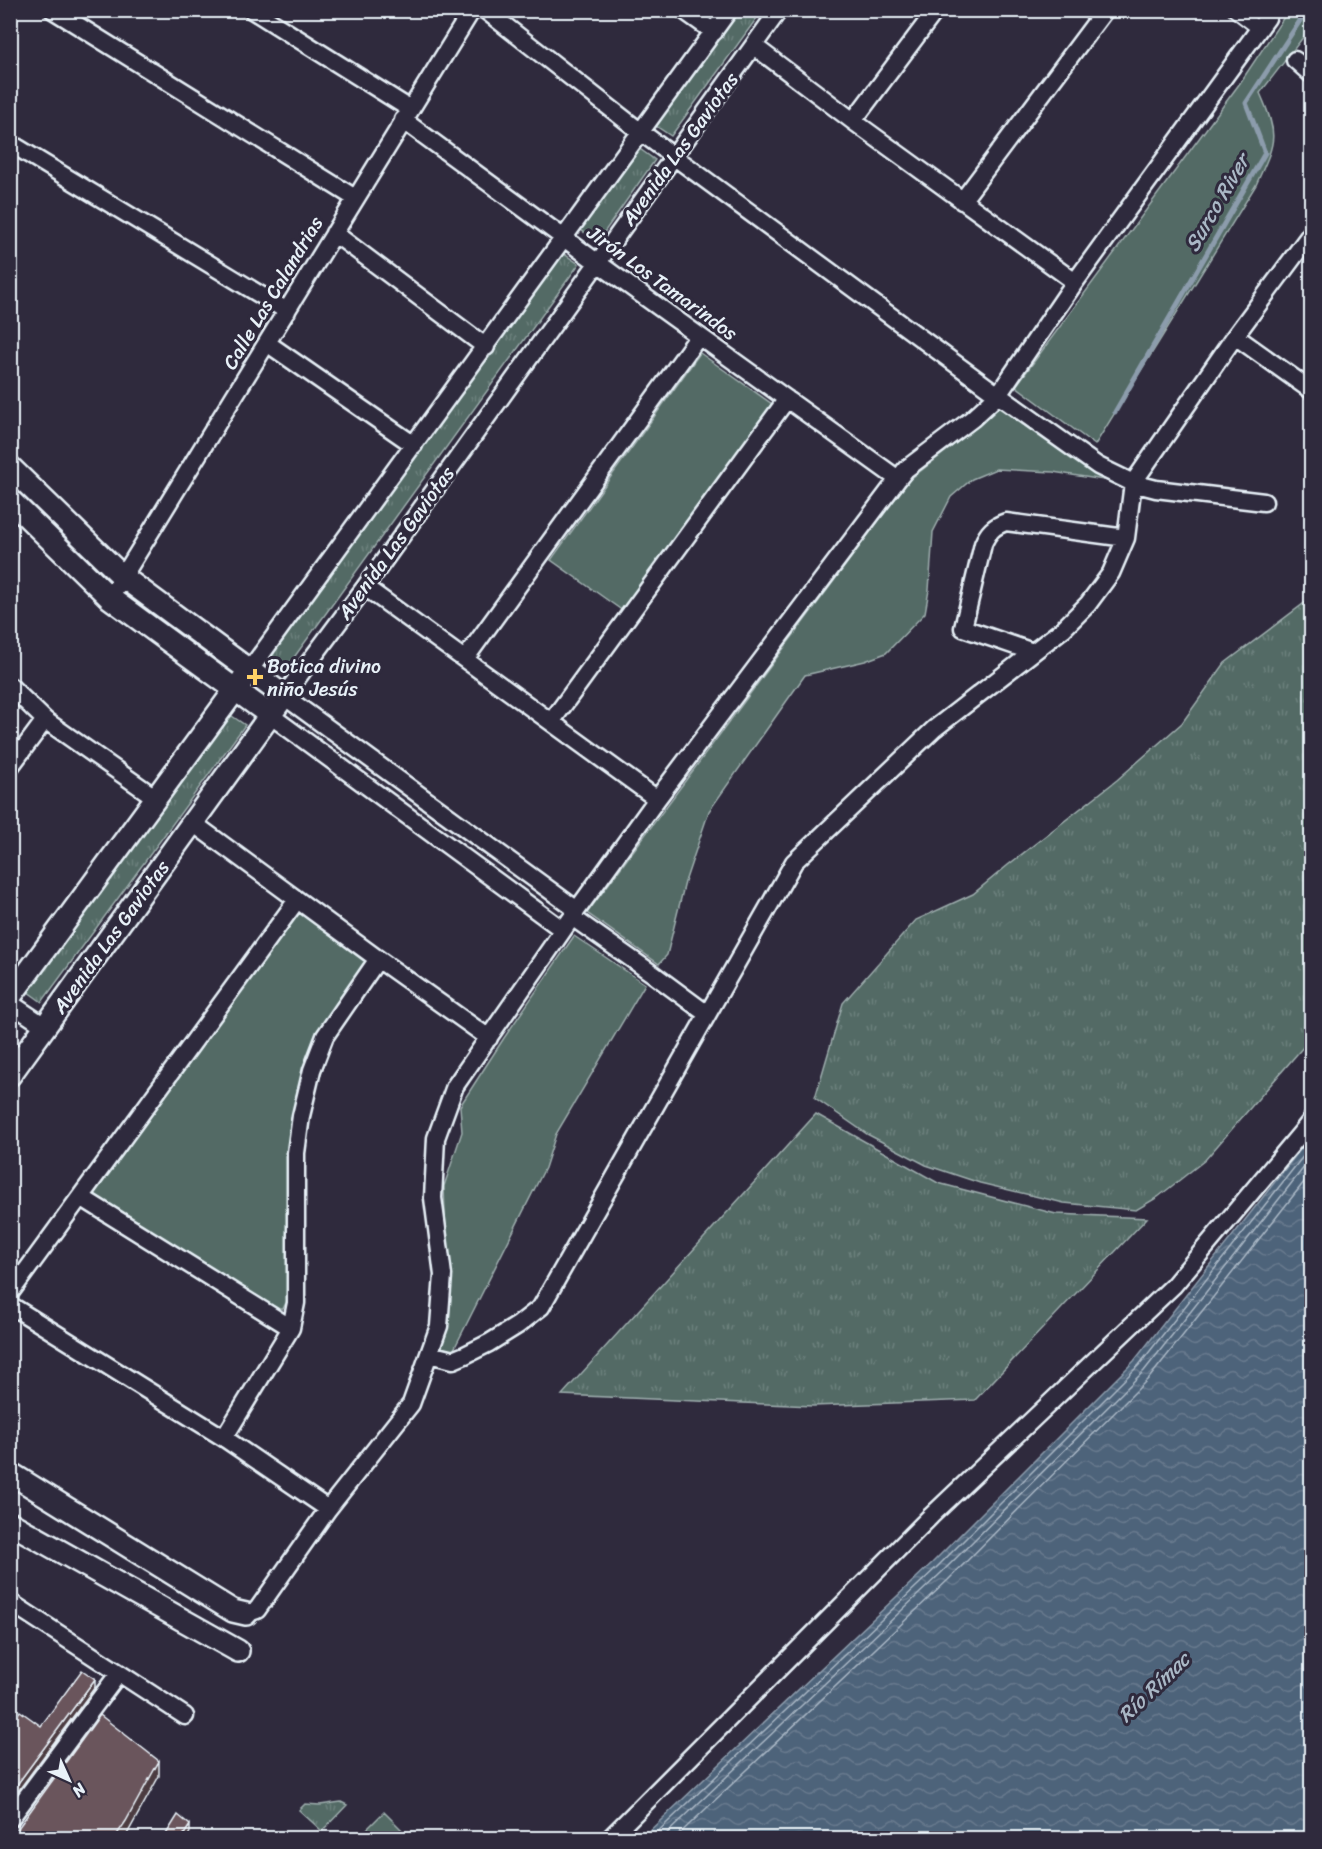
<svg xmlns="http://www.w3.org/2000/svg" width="1322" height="1849" viewBox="0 0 1322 1849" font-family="Sriracha,sans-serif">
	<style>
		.grass { fill: url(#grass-tufts); stroke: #9eaeae; stroke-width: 1.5 }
		.park { fill: #536a65; stroke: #9eaeae; stroke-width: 1.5 }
		.water { fill: url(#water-waves); stroke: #8c9cac; stroke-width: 1.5 }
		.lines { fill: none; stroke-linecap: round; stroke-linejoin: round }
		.shore { stroke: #aab8c6; stroke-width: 1.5 }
		.stream { stroke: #8c9cac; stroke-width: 5 }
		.pedestrian-casing { stroke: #e8f1f8; stroke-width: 16 }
		.minor-casing { stroke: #e8f1f8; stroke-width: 21 }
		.tertiary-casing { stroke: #e8f1f8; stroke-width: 26 }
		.pedestrian { stroke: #2f2a3d; stroke-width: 12 }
		.minor { stroke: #2f2a3d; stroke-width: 16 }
		.tertiary { stroke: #2f2a3d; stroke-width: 21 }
		.shaded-wall { fill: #4b3b40; stroke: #e8f1f8; stroke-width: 1.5 }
		.building { fill: #6b545b; stroke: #e8f1f8; stroke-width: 1.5 }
		.poi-dot { fill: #ffd166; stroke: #2f2a3d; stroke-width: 2 }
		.labels { text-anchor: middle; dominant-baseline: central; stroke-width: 6; stroke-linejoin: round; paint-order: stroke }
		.street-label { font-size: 20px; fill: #e8f1f8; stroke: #2f2a3d }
		.poi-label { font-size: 20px; fill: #e8f1f8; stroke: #2f2a3d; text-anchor: start }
		.water-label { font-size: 21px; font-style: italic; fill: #aab8c6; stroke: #2f2a3d }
	</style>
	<defs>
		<pattern id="grass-tufts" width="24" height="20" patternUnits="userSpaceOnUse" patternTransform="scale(1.5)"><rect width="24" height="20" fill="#536a65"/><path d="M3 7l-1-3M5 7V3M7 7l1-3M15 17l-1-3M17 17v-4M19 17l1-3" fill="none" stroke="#6c807c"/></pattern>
		<pattern id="water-waves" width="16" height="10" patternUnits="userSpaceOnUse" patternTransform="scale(1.5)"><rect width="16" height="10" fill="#4e637a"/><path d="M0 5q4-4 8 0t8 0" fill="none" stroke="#687a8e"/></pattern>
	</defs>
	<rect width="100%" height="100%" fill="#2f2a3d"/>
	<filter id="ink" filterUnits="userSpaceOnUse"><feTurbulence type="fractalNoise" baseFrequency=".0167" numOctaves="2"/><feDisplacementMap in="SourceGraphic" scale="12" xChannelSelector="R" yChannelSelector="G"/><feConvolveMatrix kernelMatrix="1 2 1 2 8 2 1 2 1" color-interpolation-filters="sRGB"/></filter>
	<g filter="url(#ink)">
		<path class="grass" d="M736,11H762L671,136L653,124Z
			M637,147L655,160L598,241L579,229Z
			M561,252L579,264L282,674L262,661Z
			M1311,598V1038L1205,1160L1158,1197L1136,1210L1064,1203L980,1183L926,1165L867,1134L815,1098L843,1003L916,920L973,894L1008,865L1117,780L1182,723L1225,663Z
			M226,712L245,725L42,1002L24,989Z
			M816,1114L938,1183L1056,1214L1147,1218L975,1400L813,1406L562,1395Z
			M341,1802L347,1805L322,1831L299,1810L305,1804L320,1805Z"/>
		<path class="park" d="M1288,11H1311V27L1260,93C1280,138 1275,142 1256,185L1095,445L1016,386L1240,83Z
			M700,353L772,404L623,611L551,560Z
			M999,403L1104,480L1053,472L996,469L972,479L951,497L933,532L929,590L925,613L886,653L865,661L805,675L709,811L685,882L667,955L659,964L587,913L909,480L949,449Z
			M294,913H300L365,962L364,967L330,1014L308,1056L296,1096L290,1148V1294L283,1309H274L94,1196L92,1189Z
			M574,936L645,984L556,1134L545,1168L453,1351L437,1347L447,1274L444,1186L462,1132L460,1106L504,1038Z
			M384,1812L410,1838H358Z"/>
		<path class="water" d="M1311,1136V1838H642L932,1563L1134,1361Z"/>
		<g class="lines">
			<path class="shore" d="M651,1838L936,1568L1139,1365L1312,1145
				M662,1838L941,1573L1144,1371L1312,1157
				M675,1838L948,1580L1150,1377L1312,1172"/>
			<path class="stream" d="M1115,412L1265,153L1246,103L1307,10"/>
			<defs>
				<path id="pedestrian" d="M1234,10L1259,29"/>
				<path id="minor" d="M53,10L355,198
					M252,10L410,109
					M485,10L642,133L998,395L1098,466L1133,483L1156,489L1264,502
					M683,10L714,32
					M754,46L853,121L1075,282
					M1295,60L1312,75
					M403,120L613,274L898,479
					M853,121L936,10
					M10,143L287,311
					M962,201L1105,10
					M334,233L486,347
					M1235,336L1312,391
					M267,343L414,445
					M365,587L657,799
					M110,598C231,402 350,206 472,10
					M1033,652L963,628L983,544C988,532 994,526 1006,522L1126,538
					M465,659L699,336
					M249,671L729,10
					M10,686L45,720L156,798
					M270,715L563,930
					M551,722L787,399
					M10,767L45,720
					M193,823L378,959L489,1038
					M577,910L284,696L365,587L779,10
					M572,917L653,974L707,1014
					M10,1003L46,1027
					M81,1197L291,1328
					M10,1293L297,900
					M10,1305L224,1438L328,1509
					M429,1354L453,1360L465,1355L489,1343L518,1325L541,1307L794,862L934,729L1063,629L1088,604L1111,573L1126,538L1133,483L1235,336L1312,232
					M224,1438L291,1328L296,1303V1153L301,1116L312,1070L325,1036L378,959
					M10,1602L185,1716
					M246,1614L257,1610L328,1509L411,1404L439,1326L443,1275L433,1198L436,1138L455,1086L577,910L657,799L898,479L906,469L972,419L998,395L1075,282L1267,18L1270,10
					M10,1819L119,1673
					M610,1838L931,1516L1173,1286L1301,1133L1312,1119"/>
				<path id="tertiary" d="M10,467L123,577L284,696L10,1075
					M10,500L110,598L270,715
					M10,997L249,671
					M10,1473L233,1611L246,1614
					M10,1523L238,1651"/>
			</defs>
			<use href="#pedestrian" class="pedestrian-casing"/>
			<use href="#minor" class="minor-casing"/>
			<use href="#tertiary" class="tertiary-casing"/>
			<use href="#pedestrian" class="pedestrian"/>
			<use href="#minor" class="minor"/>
			<use href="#tertiary" class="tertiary"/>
		</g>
		<path class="shaded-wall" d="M95,1679V1687L10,1802V1794Z
			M159,1761V1776L126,1836L124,1839H114Z
			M190,1825V1832L186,1839H181Z"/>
		<path class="building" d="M82,1670L95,1679L10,1794V1718L13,1715L16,1716L20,1711L41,1726Z
			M100,1715L159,1761L126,1821L114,1839H17L13,1835Z
			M178,1815L190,1825L181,1839H163Z"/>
	</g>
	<path class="poi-dot" d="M252 668h6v6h6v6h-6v6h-6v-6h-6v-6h6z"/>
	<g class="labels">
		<g class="street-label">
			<text transform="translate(680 149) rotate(-54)">Avenida Las Gaviotas</text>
			<text transform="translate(662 283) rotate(36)">Jirón Los Tamarindos</text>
			<text transform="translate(273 293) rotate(-59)">Calle Las Calandrias</text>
			<text transform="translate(396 543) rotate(-54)">Avenida Las Gaviotas</text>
			<text transform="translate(111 937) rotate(-54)">Avenida Las Gaviotas</text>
		</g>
		<g class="poi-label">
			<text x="267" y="666">Botica divino<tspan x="267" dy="23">niño Jesús</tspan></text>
		</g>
		<g class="water-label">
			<text transform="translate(1217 203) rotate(-60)">Surco River</text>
			<text transform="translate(1154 1687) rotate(-44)">Río Rímac</text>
		</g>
	</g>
	<rect width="1322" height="1849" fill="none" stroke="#2f2a3d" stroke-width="36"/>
	<rect x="18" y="18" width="1286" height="1813" fill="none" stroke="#e8f1f8" stroke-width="2" filter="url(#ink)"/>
	<g transform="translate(69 1780) rotate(135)" stroke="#2f2a3d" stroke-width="4.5" paint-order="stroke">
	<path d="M0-4.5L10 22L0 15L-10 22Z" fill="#e8f1f8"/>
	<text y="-9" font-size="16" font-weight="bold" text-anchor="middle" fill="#e8f1f8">N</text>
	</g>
</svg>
